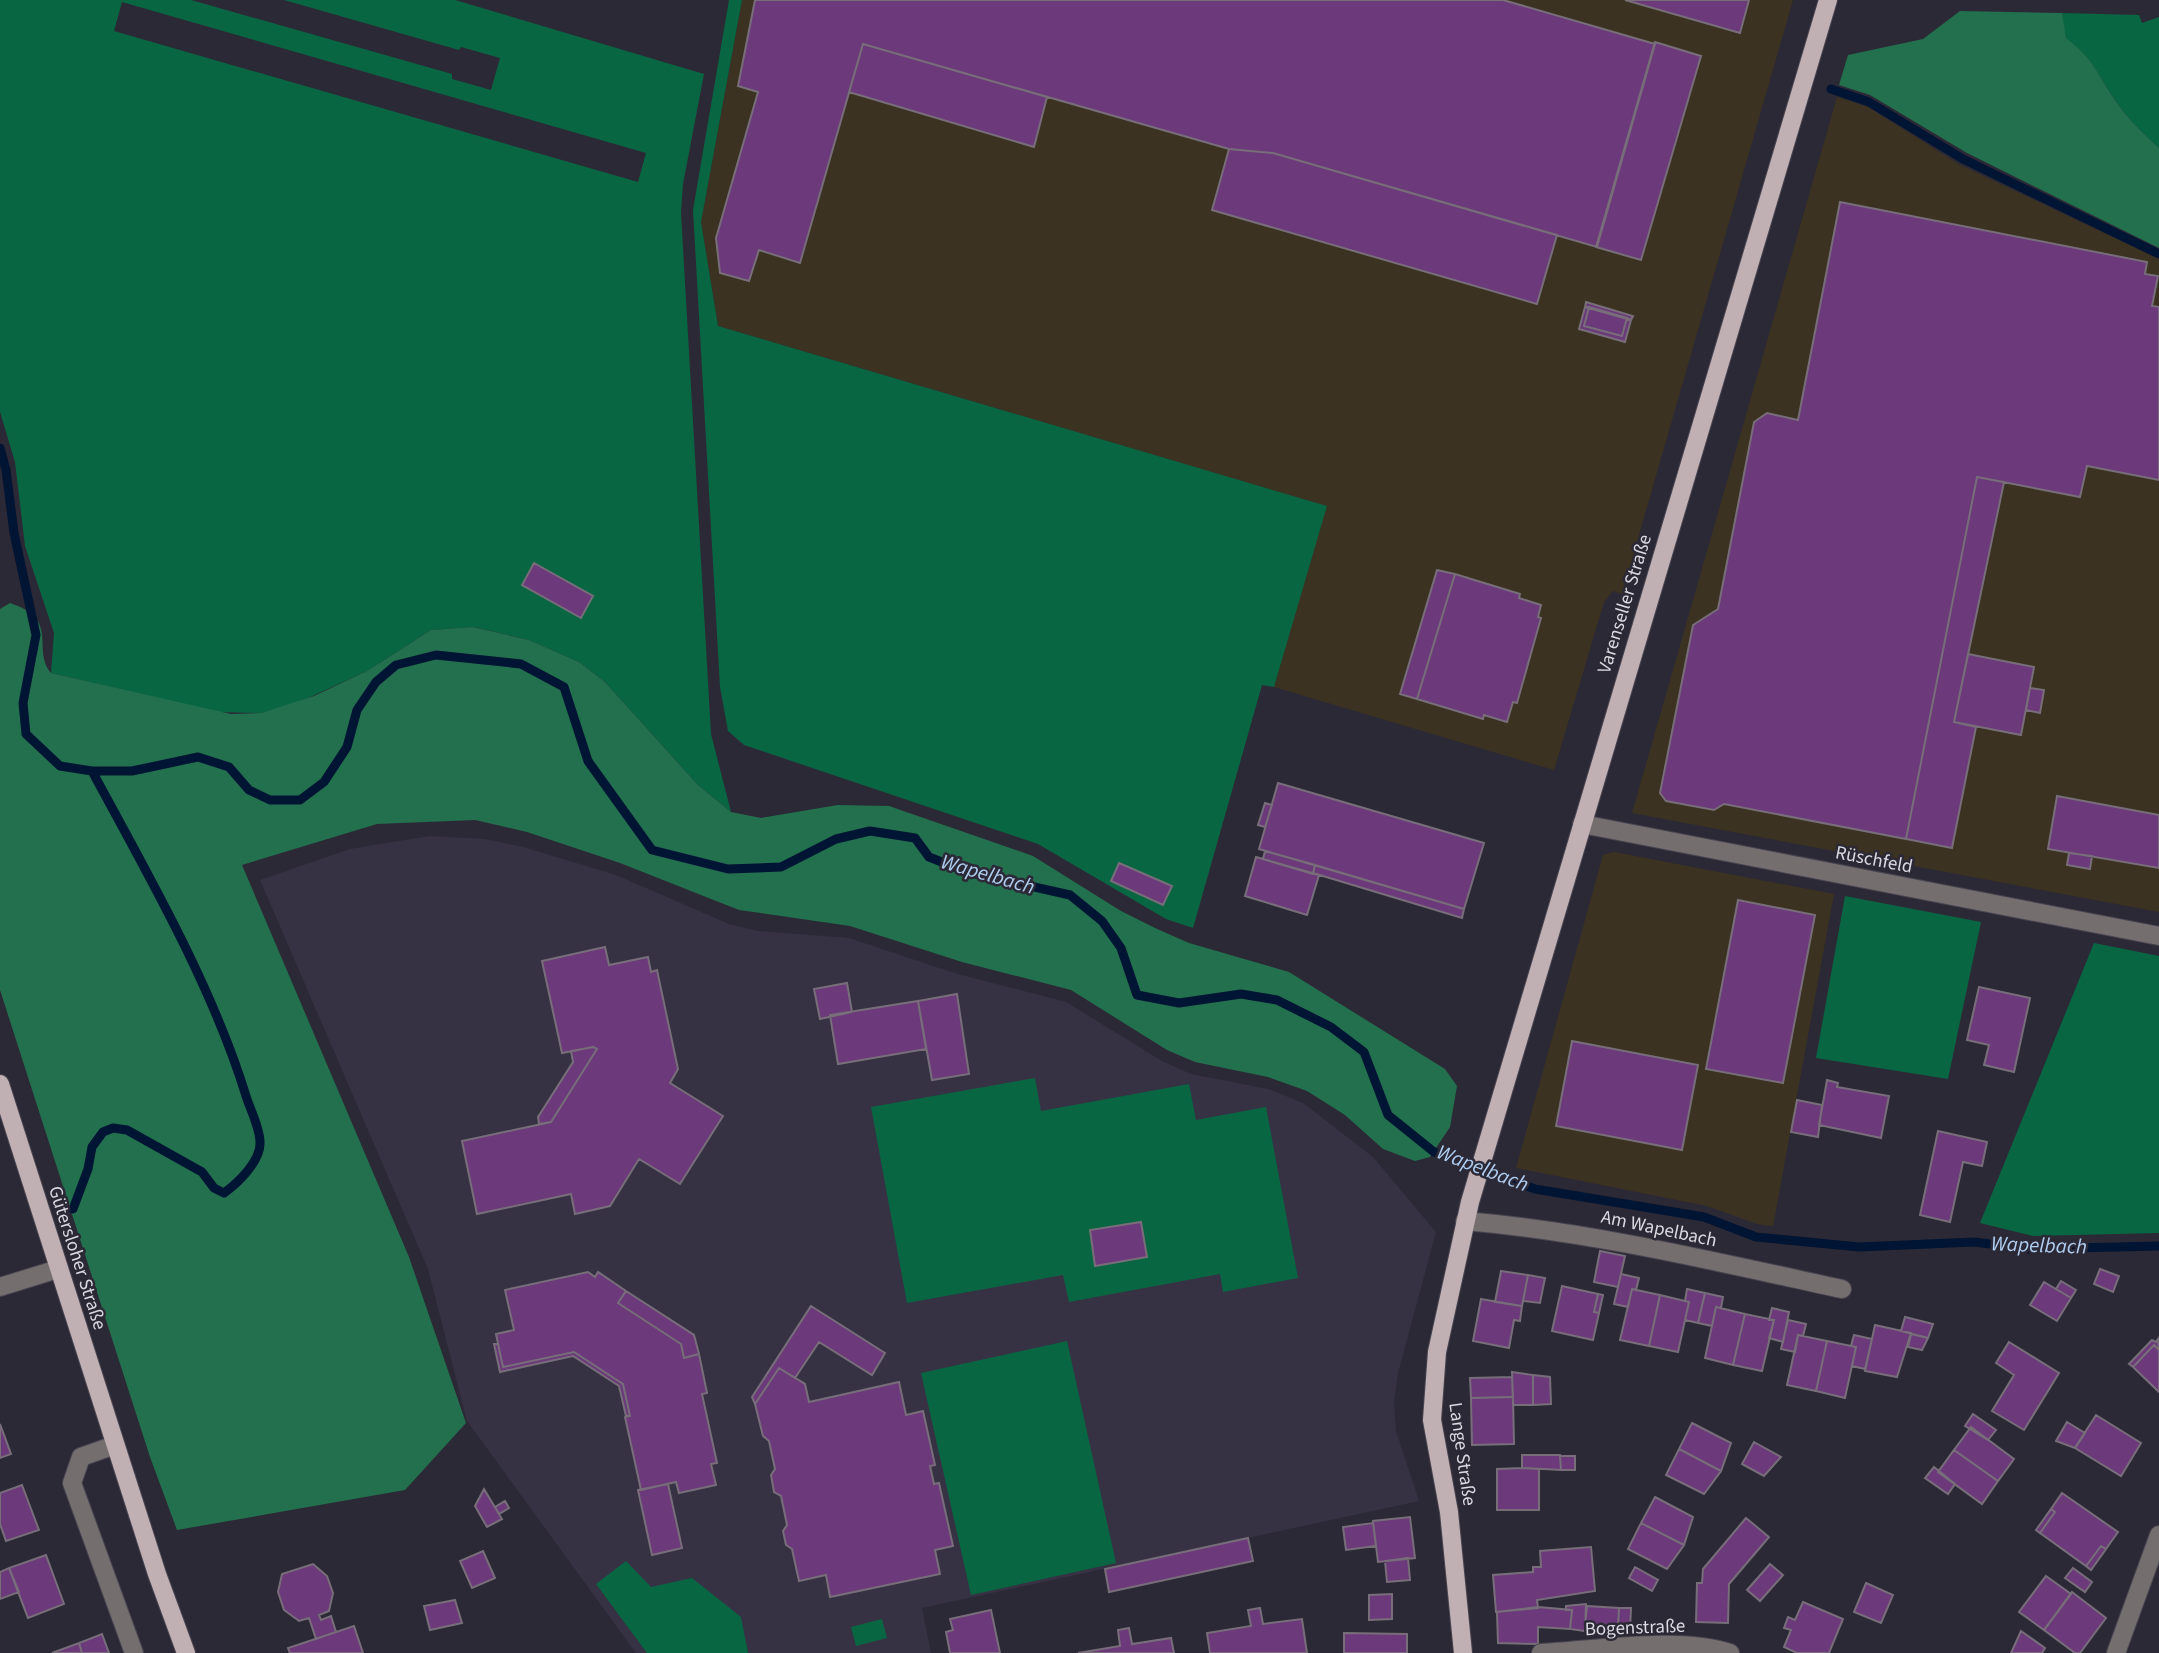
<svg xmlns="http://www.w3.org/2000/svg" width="2159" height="1653" viewBox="0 0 2159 1653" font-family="'Source Sans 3',sans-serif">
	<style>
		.built { fill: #363244 }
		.industrial { fill: #3b3221 }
		.green { fill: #096642; fill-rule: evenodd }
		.forest { fill: #22704d }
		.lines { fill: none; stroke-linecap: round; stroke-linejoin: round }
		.stream { stroke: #001433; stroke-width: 9 }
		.building { fill: #6c397a; stroke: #776e7a; stroke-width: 2 }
		.minor-casing { stroke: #484551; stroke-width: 20 }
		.major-casing { stroke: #484551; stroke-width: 20 }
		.minor { stroke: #756e6f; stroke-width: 18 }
		.major { stroke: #c0b0b3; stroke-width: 18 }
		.labels { text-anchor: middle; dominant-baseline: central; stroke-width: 5; stroke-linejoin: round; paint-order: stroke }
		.street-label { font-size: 19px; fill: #dad8e0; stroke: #2c2936 }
		.water-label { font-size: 21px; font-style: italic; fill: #afcdf0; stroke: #2c2936 }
	</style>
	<rect width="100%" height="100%" fill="#2c2936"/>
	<path class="built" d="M430,836L485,839L523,847L616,875L729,924L758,931L849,938L954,973L1066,1002L1162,1061L1191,1074L1268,1089L1303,1103L1373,1157L1436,1232L1398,1373L1394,1402L1396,1431L1419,1501L922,1608L931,1653H636L467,1421L428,1269L260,880L350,849Z"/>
	<path class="industrial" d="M742,0H1793L1622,594L1613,591L1604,602L1554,770L1274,687L1326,506L718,326L701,222Z
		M1837,97L1868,107L1960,165L2159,259V912L1632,813Z
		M1614,852L1834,894L1773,1226L1757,1224L1707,1206L1516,1168L1603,855Z"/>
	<path class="green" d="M0,0H191L452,74V79L491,90L500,58L461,47L459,50L284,0H455L704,74L683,184L681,213L711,734L731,812L698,785L605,682L579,662L529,640L474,627L431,630L367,671L297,703L261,713L217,712L51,673L54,633L25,546L15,462L0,412ZM122,2L646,153L638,182L114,31Z
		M729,0H742L701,222L718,326L1327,506L1274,687L1262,685L1193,928L1166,919L1038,844L744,745L728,731L720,687L693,210Z
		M2062,13L2139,15L2142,23L2159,17V148C2144,134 2129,120 2117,103C2096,73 2096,61 2065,38Z
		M1845,896L1981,922L1948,1079L1816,1058Z
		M2094,943L2159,956V1233L2033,1236L1980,1223Z
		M1035,1078L1041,1111L1189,1084L1196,1120L1266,1107L1298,1278L1223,1292L1220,1274L1069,1302L1063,1275L907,1303L871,1107Z
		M1067,1341L1116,1563L971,1595L921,1373Z
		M626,1561L651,1587L692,1578L741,1617L748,1653H647L596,1584Z
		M882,1619L887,1638L856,1646L851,1627Z"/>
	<path class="forest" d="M1960,11L2062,13L2066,38C2096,61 2096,73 2117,103C2129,120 2144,134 2159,148V248L1967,153L1870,95L1839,85L1848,55L1923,39Z
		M10,603C61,620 31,648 51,673L231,714L261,713L314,696L367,671L431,630L473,627L529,640L579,662L605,682L698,785L731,812L761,818L838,805L889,806L1033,856L1121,911L1155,928L1189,943L1289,972L1445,1069L1457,1086L1450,1127L1430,1157L1415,1161L1383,1149L1345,1115L1307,1091L1268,1077L1195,1062L1167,1050L1071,990L962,962L850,926L739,910L620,863L527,832L475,820L377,824L242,865L409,1257L466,1423L405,1490L177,1530L150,1457L0,990V609Z"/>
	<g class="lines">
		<path class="stream" d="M1831,89L1869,102L1963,159L2159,254
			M0,448L6,470L14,533L36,635L23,703L26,734L60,766L92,771H132L198,757L229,767L249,790L270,800H300L324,782L347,747L357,710L376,682L396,665L436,655L521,664L564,687L588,761L652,850L728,869L781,867L836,839L870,831L915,838L929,857L967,872L1070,895L1102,921L1121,948L1137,995L1179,1003L1241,994L1277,1000L1331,1027L1364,1052L1388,1115L1434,1152L1535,1189L1704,1217L1756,1237L1859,1247L1974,1242L2030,1249L2159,1246
			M73,1209L88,1169L92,1147L103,1132L113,1128L127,1130L202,1172L214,1188L224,1193C238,1183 261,1161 260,1142C260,1128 250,1109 246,1096C212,985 147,873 92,771"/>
	</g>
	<path class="building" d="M755,0H1503L1655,44L1597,247L1273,153L1229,149L863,44L800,263L759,250L749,281L720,273L716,238L758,92L738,86Z
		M1625,0H1749L1740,33Z
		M1655,42L1701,56L1641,260L1596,247Z
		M863,44L1047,97L1034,147L849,92Z
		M1229,149L1273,153L1557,235L1537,304L1212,210Z
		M1840,202L2147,262L2145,274L2158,276L2152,306L2159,307V480L2087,466L2080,497L1977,477L1906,839L1724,804L1714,810L1666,801L1660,793L1693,625L1718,609L1754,422L1767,413L1798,420Z
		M1586,302L1633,316L1631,320L1585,307Z
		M1585,307H1589L1584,326L1622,336L1627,318L1631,320L1625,342L1579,329Z
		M1589,307L1627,318L1622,336L1584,326Z
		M1977,477L2004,482L1954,722L1976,727L1952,848L1906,839Z
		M534,563L593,596L581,618L522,585Z
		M1437,570L1455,574L1417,699L1400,694Z
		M1455,574L1520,594L1519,598L1541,605L1538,617L1541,618L1517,703L1513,702L1507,722L1484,715L1483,719L1417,699Z
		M1968,654L2034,667L2021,735L1954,722Z
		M2030,688L2044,690L2040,713L2026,710Z
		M1278,783L1484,843L1464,909L1259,849Z
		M2057,796L2159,815V868L2048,849Z
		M1265,803L1272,805L1265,827L1258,825Z
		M1265,851L1315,865L1313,874L1263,859Z
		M2069,853L2092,856L2090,869L2067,865Z
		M1256,857L1319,875L1307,915L1245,896Z
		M1119,863L1172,886L1163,905L1111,881Z
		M1315,865L1464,909L1462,918L1313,873Z
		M1738,900L1815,915L1783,1083L1706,1069Z
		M605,947L609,965L648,957L651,972L657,970L678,1069L670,1083L723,1116L680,1184L639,1159L610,1206L575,1214L571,1194L477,1214L462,1141L551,1122L597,1049L593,1047L562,1053L542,961Z
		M847,983L852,1012L820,1019L814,989Z
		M1979,987L2030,998L2014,1072L1984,1065L1989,1045L1967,1040Z
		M957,994L969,1074L932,1080L918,1001Z
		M918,1001L926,1049L838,1064L830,1015Z
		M1572,1041L1698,1065L1682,1150L1556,1126Z
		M593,1047L597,1049L551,1122L539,1124L538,1117L573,1062L571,1051Z
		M1827,1080L1838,1083L1837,1087L1889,1096L1881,1138L1819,1125Z
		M1797,1100L1822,1105L1818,1137L1791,1132Z
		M1938,1131L1987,1142L1982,1166L1963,1162L1950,1222L1920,1215Z
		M1141,1222L1147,1257L1095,1266L1090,1230Z
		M1600,1251L1625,1256L1618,1287L1594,1282Z
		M2100,1269L2119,1276L2113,1292L2094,1284Z
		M1501,1271L1528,1275L1522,1306L1495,1302Z
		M588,1272L595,1277L598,1272L626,1291L618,1303L681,1344L684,1358L699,1354L707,1393L702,1394L717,1463L711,1464L716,1485L679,1493L676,1482L641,1490L625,1417L630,1416L623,1384L574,1352L503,1367L496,1334L514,1330L505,1290Z
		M1621,1274L1639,1278L1636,1290L1632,1289L1628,1307L1614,1304Z
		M1528,1275L1545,1278L1540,1303L1523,1301Z
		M2061,1281L2076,1290L2071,1298L2056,1289Z
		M2044,1282L2071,1298L2057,1321L2030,1305Z
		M1562,1286L1598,1294L1594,1312L1599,1313L1593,1340L1552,1331Z
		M1632,1289L1660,1295L1649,1346L1620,1340Z
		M1687,1289L1705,1293L1698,1323L1685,1320L1689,1302L1685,1301Z
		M626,1291L694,1335L699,1354L684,1358L681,1344L618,1303Z
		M1705,1293L1723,1297L1721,1308L1716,1307L1712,1326L1698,1323Z
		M1598,1294L1603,1295L1599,1313L1594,1312Z
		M1660,1295L1689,1302L1678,1352L1649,1346Z
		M1481,1299L1522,1306L1520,1321L1514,1320L1509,1348L1473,1341Z
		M811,1306L885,1353L872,1375L819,1342L795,1378L779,1368L755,1404L752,1397Z
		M1716,1307L1745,1314L1733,1365L1705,1358Z
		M1772,1308L1789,1312L1783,1342L1769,1338L1774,1320H1769Z
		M1745,1314L1774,1320L1762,1371L1733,1365Z
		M1905,1317L1933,1324L1928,1338L1901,1331Z
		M1788,1320L1806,1324L1803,1336L1798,1335L1795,1352L1781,1349Z
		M1875,1325L1911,1333L1897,1377L1865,1371Z
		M1911,1334L1928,1338L1922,1350L1908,1347Z
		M1798,1335L1827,1341L1816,1391L1787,1385Z
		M1854,1335L1872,1339L1865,1369L1852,1366L1856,1347L1851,1346Z
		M2158,1339L2159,1350L2154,1345L2133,1367L2129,1364L2152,1340L2156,1342Z
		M1827,1341L1856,1347L1845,1398L1816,1391Z
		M2009,1342L2059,1373L2024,1430L1992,1411L2014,1375L1996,1363Z
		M494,1344H498L503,1367L574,1352L623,1384L630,1416H626L619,1386L573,1356L500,1372Z
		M2154,1345L2159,1350V1392L2133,1367Z
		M779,1368L805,1384L809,1402L899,1382L906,1415L923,1411L935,1465L930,1466L934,1484L939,1483L953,1546L935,1550L940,1574L830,1597L826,1575L799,1581L792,1549L786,1545L783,1531L787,1525L781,1496L774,1492L771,1475L775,1469L769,1441L763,1436L755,1404Z
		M1512,1372L1533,1375V1405H1513Z
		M1533,1375L1550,1377L1551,1404L1533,1405Z
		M1512,1377L1513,1397L1471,1398L1470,1378Z
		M1513,1397L1514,1444L1472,1445L1471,1398Z
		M1973,1414L1996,1430L1988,1440L1965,1426Z
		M2096,1415L2141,1443L2121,1476L2075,1448Z
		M2067,1422L2085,1433L2075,1448L2056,1441Z
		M1692,1423L1731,1443L1721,1471L1679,1449Z
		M0,1424L11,1454L0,1458Z
		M1971,1427L2014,1459L1998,1481L1954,1450Z
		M1754,1442L1781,1457L1764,1476L1742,1464Z
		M1679,1449L1721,1471L1704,1494L1666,1475Z
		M1954,1450L1998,1481L1982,1504L1938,1472Z
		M1522,1455H1560L1561,1470L1522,1468Z
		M1560,1456H1575V1470H1561Z
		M1934,1467L1955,1484L1948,1494L1925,1478Z
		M1522,1468L1539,1469V1510H1497V1469Z
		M668,1484L682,1548L652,1555L638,1490Z
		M22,1485L39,1530L6,1541L0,1524V1493Z
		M484,1489L502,1519L487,1527L475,1506Z
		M2062,1493L2118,1532L2106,1549L2101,1546L2086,1566L2040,1533L2055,1512L2051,1509Z
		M1655,1497L1693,1517L1684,1545L1641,1523Z
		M505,1501L509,1508L499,1514L495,1507Z
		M2051,1509L2055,1512L2040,1533L2036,1530Z
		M1410,1517L1415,1558L1378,1562L1373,1521Z
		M1746,1518L1769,1537L1729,1584L1728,1623L1696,1622L1697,1583H1702L1703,1569Z
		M1373,1523L1376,1546L1346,1550L1343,1527Z
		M1641,1523L1684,1545L1667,1569L1628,1549Z
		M1248,1538L1253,1561L1109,1592L1105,1569Z
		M2101,1546L2106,1549L2091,1570L2086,1566Z
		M1591,1547L1595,1591L1537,1600L1538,1608L1496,1612L1493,1575L1533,1572V1567H1541L1540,1551Z
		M483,1551L495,1578L472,1588L460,1561Z
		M46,1555L64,1604L28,1618L9,1568Z
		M1408,1558L1410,1580L1387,1582L1385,1561Z
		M313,1564L327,1576L333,1593L329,1611L319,1615L321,1620L331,1616L336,1632L316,1639L309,1618L299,1621L284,1610L278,1592L282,1574Z
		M1770,1564L1783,1575L1760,1601L1747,1590Z
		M1635,1567L1658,1580L1652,1591L1629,1578Z
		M9,1568L19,1592L0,1599V1572Z
		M2073,1568L2092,1582L2085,1592L2065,1578Z
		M2046,1576L2071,1594L2044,1630L2019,1612Z
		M1866,1583L1893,1595L1881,1623L1854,1612Z
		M2072,1592L2106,1618L2080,1653H2075L2044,1630Z
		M1392,1594V1619L1369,1620V1595Z
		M455,1600L462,1623L430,1630L424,1606Z
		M1803,1602L1843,1619L1829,1653H1797L1784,1647L1791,1630L1784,1628L1788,1617L1795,1620Z
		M1586,1604L1585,1631L1570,1629L1572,1610H1566V1606Z
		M1587,1606L1619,1608L1618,1628L1585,1626Z
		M1538,1607L1572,1610L1570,1629L1538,1627V1644L1498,1643L1497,1612Z
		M1260,1608L1263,1624L1302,1619L1307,1653H1210L1207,1633L1251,1626L1248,1610Z
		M1619,1608H1631L1630,1630L1618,1629Z
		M991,1610L1000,1653H950L946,1632L953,1630L950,1619Z
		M354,1626L363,1653H290L288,1648Z
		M1129,1628L1132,1644L1171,1638L1174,1653H1078L1120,1646L1118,1630Z
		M2021,1631L2045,1648L2042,1653H2011Z
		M1344,1633L1407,1634V1653H1344Z
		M102,1634L109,1653H82L79,1643Z
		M79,1643L82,1653H52Z"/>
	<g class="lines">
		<defs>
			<path id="minor" d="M1582,824L2159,936
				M1465,1221C1593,1232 1717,1262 1842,1289
				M0,1287L58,1269
				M115,1445L81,1457L72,1483L134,1653
				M1541,1653C1595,1650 1680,1636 1730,1653
				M2116,1653L2159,1535"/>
			<path id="major" d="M0,1084L157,1574L186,1653
				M1463,1653L1449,1512L1432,1420L1437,1352L1470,1202L1828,0"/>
		</defs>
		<use href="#minor" class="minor-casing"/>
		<use href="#major" class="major-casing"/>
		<use href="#minor" class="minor"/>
		<use href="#major" class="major"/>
	</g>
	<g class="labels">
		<g class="street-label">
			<text transform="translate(1625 604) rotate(-73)">Varenseller Straße</text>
			<text transform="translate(1874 860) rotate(11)">Rüschfeld</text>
			<text transform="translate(1659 1229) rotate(12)">Am Wapelbach</text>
			<text transform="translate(77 1258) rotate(72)">Gütersloher Straße</text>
			<text transform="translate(1462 1454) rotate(82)">Lange Straße</text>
			<text transform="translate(1635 1628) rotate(-2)">Bogenstraße</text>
		</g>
		<g class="water-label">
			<text transform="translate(988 874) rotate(16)">Wapelbach</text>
			<text transform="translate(1483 1168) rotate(21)">Wapelbach</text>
			<text transform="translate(2039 1245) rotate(2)">Wapelbach</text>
		</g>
	</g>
</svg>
